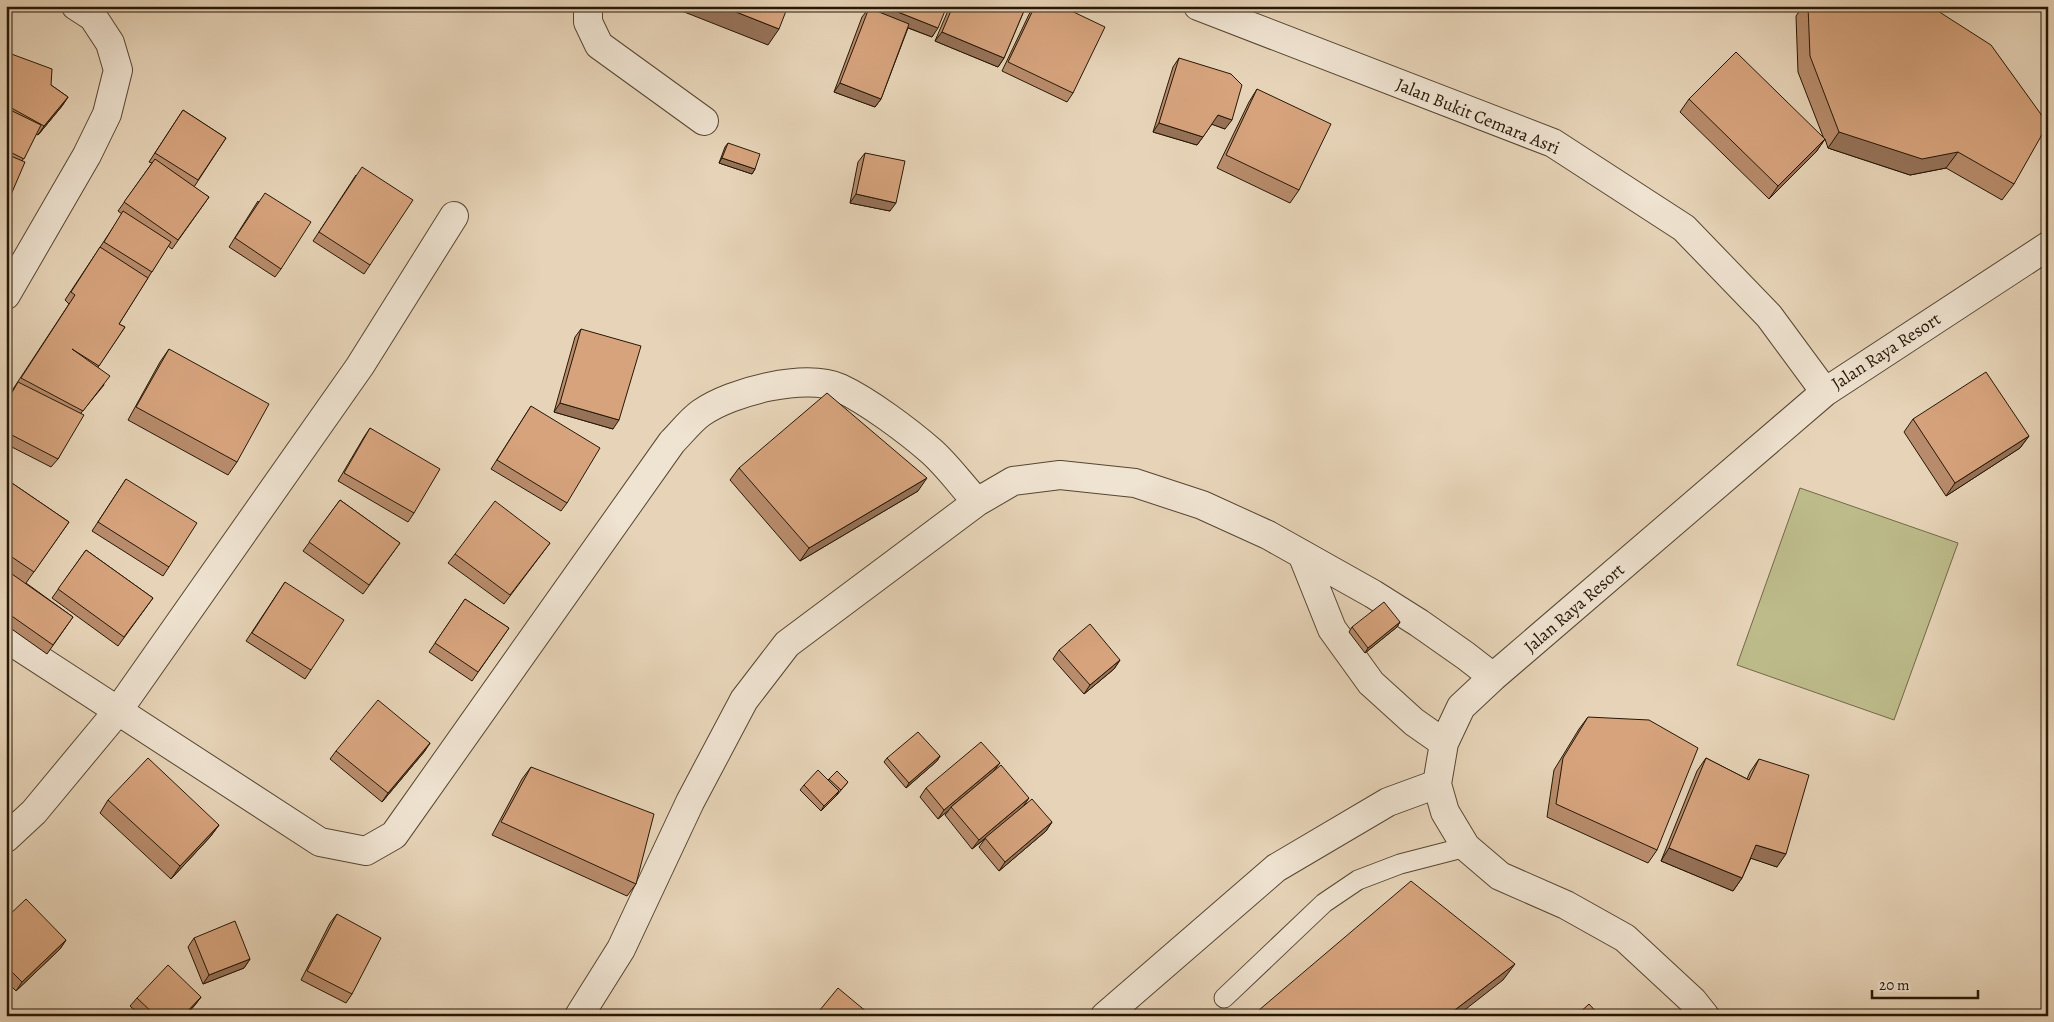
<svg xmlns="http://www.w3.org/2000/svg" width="2054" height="1022" viewBox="0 0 2054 1022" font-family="Alegreya,serif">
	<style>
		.green { fill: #bdbb8a; stroke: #726948 }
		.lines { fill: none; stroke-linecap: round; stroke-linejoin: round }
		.service-casing { stroke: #564632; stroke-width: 21 }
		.minor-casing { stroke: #564632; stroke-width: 30 }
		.service { stroke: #efe3d1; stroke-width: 19 }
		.minor { stroke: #efe3d1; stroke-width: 28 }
		.wall { fill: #b88c6c; stroke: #261706 }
		.shaded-wall { fill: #967258; stroke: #261706 }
		.building { fill: #d6a37d; stroke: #261706 }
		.labels { text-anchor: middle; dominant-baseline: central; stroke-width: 4; stroke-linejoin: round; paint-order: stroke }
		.street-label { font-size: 18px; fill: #261706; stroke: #efe3d1 }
	</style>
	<rect width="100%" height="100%" fill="#e7d4b8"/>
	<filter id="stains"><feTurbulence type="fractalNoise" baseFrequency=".004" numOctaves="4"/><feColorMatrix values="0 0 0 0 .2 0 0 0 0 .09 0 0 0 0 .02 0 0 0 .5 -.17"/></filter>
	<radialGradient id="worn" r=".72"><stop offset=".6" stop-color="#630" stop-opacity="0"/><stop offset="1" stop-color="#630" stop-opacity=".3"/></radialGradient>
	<path class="green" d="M1800,488L1958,543L1894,720L1737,665Z"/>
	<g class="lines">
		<defs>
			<path id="service" d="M1224,998L1324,903L1358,880L1400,864L1466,847"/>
			<path id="minor" d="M588,6V22L599,45L704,121
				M1198,6L1553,143L1684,228L1769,316L1825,392
				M6,295L87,155L107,114L118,70L110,43L93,17L76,6
				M1302,554L1332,629L1371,683L1414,722L1444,743
				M6,638L320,842L366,851L394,835L672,442C681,433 691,420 701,413C732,391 806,373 840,388C868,401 908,431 931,451C948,466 962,486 977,502
				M6,838L34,812L117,712L360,366L454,216
				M579,1016L621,949L690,802L744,700L787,644L977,502L1013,481L1060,475L1135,483L1202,505L1268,535L1373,594L1419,623L1466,656L1493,677
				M1105,1016L1276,868L1388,802L1437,784
				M1705,1016L1693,1001L1625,938L1566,905L1500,876L1466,847L1445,812L1437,784L1444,743L1461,707L1493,677L1825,392L2048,246"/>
		</defs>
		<use href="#service" class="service-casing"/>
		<use href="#minor" class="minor-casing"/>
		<use href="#service" class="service"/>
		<use href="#minor" class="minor"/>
	</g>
	<path class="wall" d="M873,6H947L932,37L908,28L881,99L875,107L834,92L862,17L869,8L871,10Z
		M950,6H1026L1004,58L998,67L935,41Z
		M1033,6H1061L1073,93L1067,102L1002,71Z
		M1803,6H1930L2014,184L2002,200L1946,168L1910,175L1828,148L1825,139L1816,152L1769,199L1680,112L1689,99L1824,139L1798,72L1796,16Z
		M6,52L51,85L68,97L62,106L38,135L36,134L22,161L10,197L6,202V209Z
		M1179,58L1225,129L1212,124L1197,145L1153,132L1173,67Z
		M1257,89L1299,190L1290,203L1217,168L1249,102Z
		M183,110L226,138L194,187L209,197L172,249L168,246L119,324L125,327L98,367L104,385L81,413L58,459L51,467L6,444V401L15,386L69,304L65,300L122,214L118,211L152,163L149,162Z
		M728,143L755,169L752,174L719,163L725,147Z
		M865,153L890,211L850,203L858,162Z
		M356,175L370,265L364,274L313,241Z
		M258,201L281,269L275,277L229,247Z
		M581,329L613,429L554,412L575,337Z
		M169,349L237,462L228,475L128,420L160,362Z
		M531,406L567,503L561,511L491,469Z
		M1913,419L2029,436L2020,448L1946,496L1904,432Z
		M370,428L414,513L408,522L338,481L364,437Z
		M739,468L918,491L800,561L730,480Z
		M6,479L69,522L26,583L73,617L47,654L6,625V582L11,575L6,572Z
		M126,479L169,567L163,576L92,531Z
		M340,500L400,543L363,594L303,551Z
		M2048,521V536L2042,533Z
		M550,543L504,604L448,563L455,554Z
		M86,550L153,598L118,646L52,598Z
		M285,582L311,670L305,679L246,641Z
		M465,599L509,628L472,681L429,652Z
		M1400,622L1397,627L1365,653L1349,632L1352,627Z
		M1059,650L1120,660L1114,669L1084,694L1053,659Z
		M1588,717L1657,850L1648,863L1547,817L1554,770L1579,729Z
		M430,743L424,752L382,802L330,759L336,751Z
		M940,756L937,761L906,788L884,762L887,758Z
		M1706,758L1747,779L1750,772L1759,759L1777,867L1751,858L1742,878L1733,891L1661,861L1697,771Z
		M531,767L636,884L627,896L492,835L522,779Z
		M995,770L1024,805L1052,822L1046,831L999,871L979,847L985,839L972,849L945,815L949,810L938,819L920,797L926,788Z
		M837,771L848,782L837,795L821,811L800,790L804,785L828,780Z
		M108,800L219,825L210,837L171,879L100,813Z
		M337,914L352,994L346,1003L301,980L330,923Z
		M6,918L66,940L60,949L16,991L6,981Z
		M194,938L250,959L244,968L203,984L188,947Z
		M201,997L195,1005L185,1016H141L130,1006L137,998Z"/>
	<path class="shaded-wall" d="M669,6H721L779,29L768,45Z
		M851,6H867L863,11Z
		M875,6H883L938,28L932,37L870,13Z
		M942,32L1004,58L998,67L935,41Z
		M840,83L881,99L875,107L834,92Z
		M68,97L62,106L38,135L44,126Z
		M1218,115L1232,120L1225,129L1211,124Z
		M1159,123L1203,137L1197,145L1153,132Z
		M1839,132L1958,152L1946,168L1910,175L1828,148Z
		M1825,139L1816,152L1769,199L1778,186Z
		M722,158L755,169L752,174L719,163Z
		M856,194L896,203L890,211L850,203Z
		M560,403L619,420L613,429L554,412Z
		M2029,436L2020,448L1946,496L1955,483Z
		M927,478L918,491L800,561L809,548Z
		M1400,622L1397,627L1365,653L1368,648Z
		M1120,660L1114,669L1084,694L1090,685Z
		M430,743L424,752L382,802L388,793Z
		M940,756L937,761L906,788L909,783Z
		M1000,763L993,772L951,807L949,810L938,819L944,810Z
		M839,791L836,796L821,811L824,806Z
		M1029,798L1023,807L972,849L979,840Z
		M1052,822L1046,831L999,871L1005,862Z
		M219,825L210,837L171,879L180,866Z
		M1756,845L1786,854L1777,867L1747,857Z
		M1669,848L1742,878L1733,891L1661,861Z
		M66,940L60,949L16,991L22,982Z
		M250,959L244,968L203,984L209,975Z
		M1515,964L1503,980L1457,1016H1447Z
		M201,997L195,1005L185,1016H183Z"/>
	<path class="building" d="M721,6H788L779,29Z
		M883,6H947L938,28Z
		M953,6H1026L1004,58L942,32Z
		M1035,6H1061L1105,27L1073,93L1008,62Z
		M1808,6H1930L1991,45L2048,124L2014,184L1958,152L1922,159L1839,132L1810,56Z
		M869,8L909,24L881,99L840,83Z
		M6,52L52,69L51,85L68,97L44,126L6,105Z
		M1736,52L1825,139L1778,186L1689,99Z
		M1179,58L1231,74L1242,85L1232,120L1218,115L1203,137L1159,123Z
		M1257,89L1331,124L1299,190L1226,155Z
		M6,108L41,125L24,159L6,150Z
		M183,110L226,138L198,180L155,153Z
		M728,143L760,154L755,169L722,158Z
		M865,153L905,161L896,203L856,194Z
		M6,154L25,162L10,197L6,195Z
		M155,159L209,197L178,240L124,202Z
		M362,167L413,200L370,265L319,232Z
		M265,193L311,222L281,269L235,238Z
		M6,201L9,203L6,209Z
		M123,211L171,242L152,272L104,242Z
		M100,247L148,278L119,324L125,327L99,366L72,349L110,376L83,411L21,378L75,295L71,292Z
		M581,329L641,346L619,420L560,403Z
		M169,349L269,404L237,462L136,407Z
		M1986,372L2029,436L1955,483L1913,419Z
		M18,382L84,415L58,459L6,432V403Z
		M827,393L927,478L809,548L739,468Z
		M531,406L600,448L567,503L497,460Z
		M370,428L440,469L414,513L344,473Z
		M6,479L69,522L34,572L6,553Z
		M126,479L197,523L169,567L98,522Z
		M340,500L400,543L369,585L309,542Z
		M495,501L550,543L510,595L455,554Z
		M86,550L153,598L124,637L58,589Z
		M12,574L73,617L53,645L6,612V582Z
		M285,582L344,620L311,670L252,633Z
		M465,599L509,628L478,672L435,643Z
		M1384,602L1400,622L1368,648L1352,627Z
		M1090,624L1120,660L1090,685L1059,650Z
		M378,700L430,743L388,793L336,751Z
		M1588,717L1649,720L1698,748L1657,850L1556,804L1563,758Z
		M918,732L940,756L909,783L887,758Z
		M981,742L1000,763L944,810L926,788Z
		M148,758L219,825L180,866L108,800Z
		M1706,758L1749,780L1759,759L1809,775L1786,854L1756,845L1742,878L1669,848Z
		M1001,765L1029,798L979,840L951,807Z
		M531,767L654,814L636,884L501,822Z
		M818,770L839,791L824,806L804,785Z
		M837,771L848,782L841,790L829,779Z
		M1032,799L1052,822L1005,862L985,838Z
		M1411,881L1515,964L1447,1016H1252Z
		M26,899L66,940L22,982L6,966V918Z
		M337,914L381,938L352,994L307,971Z
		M235,921L250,959L209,975L194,938Z
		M168,965L201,997L183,1016H156L137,998Z
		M838,988L868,1013L866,1016H815Z
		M1589,1004L1600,1016H1576Z"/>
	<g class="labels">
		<g class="street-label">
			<text transform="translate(1478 116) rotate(22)">Jalan Bukit Cemara Asri</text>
			<text transform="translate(1886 351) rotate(-33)">Jalan Raya Resort</text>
			<text transform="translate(1574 608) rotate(-41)">Jalan Raya Resort</text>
		</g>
	</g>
	<rect width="2054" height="1022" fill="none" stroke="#e7d4b8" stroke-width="25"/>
	<rect x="8" y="8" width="2039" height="1007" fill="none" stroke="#261706" stroke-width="2.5"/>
	<rect x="12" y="12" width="2029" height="997" fill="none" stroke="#261706"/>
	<path d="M1872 990v8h106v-8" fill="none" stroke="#261706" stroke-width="2.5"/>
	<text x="1879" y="990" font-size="15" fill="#261706" stroke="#efe3d1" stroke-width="4" paint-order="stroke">20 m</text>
	<rect width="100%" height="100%" filter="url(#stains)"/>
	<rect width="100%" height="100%" fill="url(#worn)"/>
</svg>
